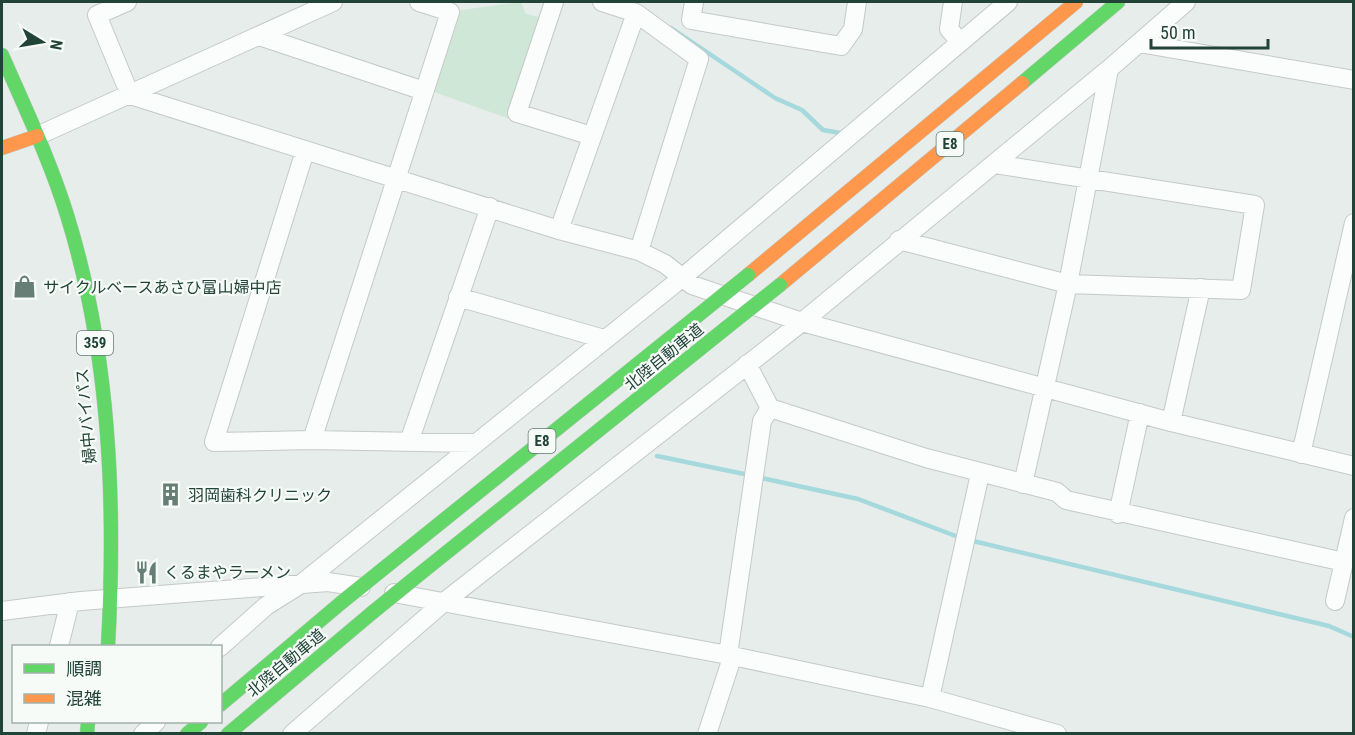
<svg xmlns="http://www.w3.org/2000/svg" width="1355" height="735" viewBox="0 0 1355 735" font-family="'Roboto Condensed','Noto Sans JP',sans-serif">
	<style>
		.green { fill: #cfe7d6 }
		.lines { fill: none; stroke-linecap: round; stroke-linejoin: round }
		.stream { stroke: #a5d9dd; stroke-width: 4.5 }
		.street-casing { stroke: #c4cac7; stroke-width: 20 }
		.fast-casing { stroke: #c2cbc7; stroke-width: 15 }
		.slow-casing { stroke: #c2cbc7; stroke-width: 15 }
		.street { stroke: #fbfcfc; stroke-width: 18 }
		.fast { stroke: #63d668; stroke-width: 14 }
		.slow { stroke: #ff974d; stroke-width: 14 }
		.fast-bridge-casing { stroke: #c2ccc8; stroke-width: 15; stroke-linecap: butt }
		.fast-bridge { stroke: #63d668; stroke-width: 14 }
		.labels { text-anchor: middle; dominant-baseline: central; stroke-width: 4.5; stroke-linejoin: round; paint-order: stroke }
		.shield { fill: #f6fbf8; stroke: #627a72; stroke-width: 1.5 }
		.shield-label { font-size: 15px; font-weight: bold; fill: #224338 }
		.poi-label { font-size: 16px; fill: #224338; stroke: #f6fbf8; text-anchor: start }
		.street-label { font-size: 16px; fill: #224338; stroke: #f6fbf8 }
	</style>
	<rect width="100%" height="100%" fill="#e7edea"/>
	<path class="green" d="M521,2L526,14L544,18L510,119L434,92L461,10Z"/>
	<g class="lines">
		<path class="stream" d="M671,28L775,98L802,110L823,130L840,133
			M657,456L749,475
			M757,477L858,499L961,538
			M969,540L1329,626L1354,637"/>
		<defs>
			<path id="street" d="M127,2L97,15L130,95L559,230L639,251L665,264L692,285L802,322L1171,422L1354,466
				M554,2L517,113L592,136
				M602,2L636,13L699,59L639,251
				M694,2L691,20L841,46L853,29L857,2
				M953,2L949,29L960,42
				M259,36L424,91
				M1139,43L1354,80
				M37,136L333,2
				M305,151L214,442L312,440L473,443
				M559,230L636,13
				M899,240L1068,284L1241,290L1255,205L995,164
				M458,297L604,339
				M770,408L926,458L1057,492L1066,500L1344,562
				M1171,422L1201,288
				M312,440L450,12L419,2
				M409,442L490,207
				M1301,454L1354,223
				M1023,484L1068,284L1109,69
				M1118,514L1140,413
				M394,593L728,655L930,698L1057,734
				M1335,601L1354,518
				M2,611L81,601L328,582L361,587
				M59,646L70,602
				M220,647L266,606L301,584L683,277L1008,2
				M930,698L980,474
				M36,734L39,722
				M143,734L156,722
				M292,734L444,602L802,322L1109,69L1186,2
				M707,734L730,664L728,655L762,421L770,408L747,364"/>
			<path id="fast" d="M2,55C25,108 50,160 67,215C110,353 116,502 108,646
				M1022,83L1118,2
				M388,565L696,317
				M421,573L726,328
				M220,705L342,602
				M87,734L88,722
				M187,734L201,722
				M228,734L373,612"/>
			<path id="slow" d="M2,148L37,136
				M748,275L1076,2
				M780,285L1022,83"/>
		</defs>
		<use href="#street" class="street-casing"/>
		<use href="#fast" class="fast-casing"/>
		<use href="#slow" class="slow-casing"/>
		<use href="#street" class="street"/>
		<use href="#fast" class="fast"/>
		<use href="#slow" class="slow"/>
		<defs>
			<path id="fast-bridge" d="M696,317L748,275
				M726,328L780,285
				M342,602L388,565
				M373,612L421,573"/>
		</defs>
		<use href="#fast-bridge" class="fast-bridge-casing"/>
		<use href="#fast-bridge" class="fast-bridge"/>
	</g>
	<defs>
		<symbol id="shop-bare" viewBox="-9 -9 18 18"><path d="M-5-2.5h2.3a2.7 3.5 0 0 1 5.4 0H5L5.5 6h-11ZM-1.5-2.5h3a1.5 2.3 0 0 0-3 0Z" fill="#677e76" stroke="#f6fbf8" stroke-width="2.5" paint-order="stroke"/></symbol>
		<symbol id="building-bare" viewBox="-9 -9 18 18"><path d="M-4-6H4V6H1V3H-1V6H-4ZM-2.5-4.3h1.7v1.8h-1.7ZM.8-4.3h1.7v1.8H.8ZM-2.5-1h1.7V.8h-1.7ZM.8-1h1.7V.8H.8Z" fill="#677e76" stroke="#f6fbf8" stroke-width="2.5" paint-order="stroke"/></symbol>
		<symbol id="restaurant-bare" viewBox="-9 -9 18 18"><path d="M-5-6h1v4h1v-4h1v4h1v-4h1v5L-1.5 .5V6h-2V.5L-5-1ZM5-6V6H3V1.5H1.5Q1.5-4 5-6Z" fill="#677e76" stroke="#f6fbf8" stroke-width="2.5" paint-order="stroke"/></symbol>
	</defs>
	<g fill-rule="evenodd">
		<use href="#shop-bare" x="8" y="270" width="33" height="33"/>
		<use href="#building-bare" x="154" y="478" width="33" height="33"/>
		<use href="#restaurant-bare" x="130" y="556" width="33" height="33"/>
	</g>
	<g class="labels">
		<g class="shield">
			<rect x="936.5" y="132" width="27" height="24" rx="4.5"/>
			<rect x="77" y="331" width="36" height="24" rx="4.5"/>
			<rect x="528.5" y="429" width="27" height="24" rx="4.5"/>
		</g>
		<g class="shield-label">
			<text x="950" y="144">E8</text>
			<text x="95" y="343">359</text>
			<text x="542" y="441">E8</text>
		</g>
		<g class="poi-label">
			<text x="43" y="287">サイクルベースあさひ富山婦中店</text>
			<text x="188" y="495">羽岡歯科クリニック</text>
			<text x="164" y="572">くるまやラーメン</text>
		</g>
		<g class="street-label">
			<text transform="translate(664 357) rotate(-39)">北陸自動車道</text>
			<text transform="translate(86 416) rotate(-95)">婦中バイパス</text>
			<text transform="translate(286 663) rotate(-40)">北陸自動車道</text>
		</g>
	</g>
	<rect width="1355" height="735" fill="none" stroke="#224338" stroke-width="6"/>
	<rect x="12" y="645" width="210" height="78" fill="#f6fbf8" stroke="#a1b1ab" stroke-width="1.5"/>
	<rect x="24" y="664" width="30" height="9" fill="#63d668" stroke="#a1b1ab" stroke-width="1.5"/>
	<text x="66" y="675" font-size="18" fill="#224338">順調</text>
	<rect x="24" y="694" width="30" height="9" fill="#ff974d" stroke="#a1b1ab" stroke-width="1.5"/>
	<text x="66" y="705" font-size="18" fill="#224338">混雑</text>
	<g transform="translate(42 42) rotate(101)" stroke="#f6fbf8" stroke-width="4.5" paint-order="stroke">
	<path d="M0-4.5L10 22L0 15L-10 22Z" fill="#224338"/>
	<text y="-9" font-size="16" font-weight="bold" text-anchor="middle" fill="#224338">N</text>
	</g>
	<path d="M1151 39v9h117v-9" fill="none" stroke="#224338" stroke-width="3"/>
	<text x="1160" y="39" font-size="18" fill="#224338" stroke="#f6fbf8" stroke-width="4.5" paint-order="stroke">50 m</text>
</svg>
